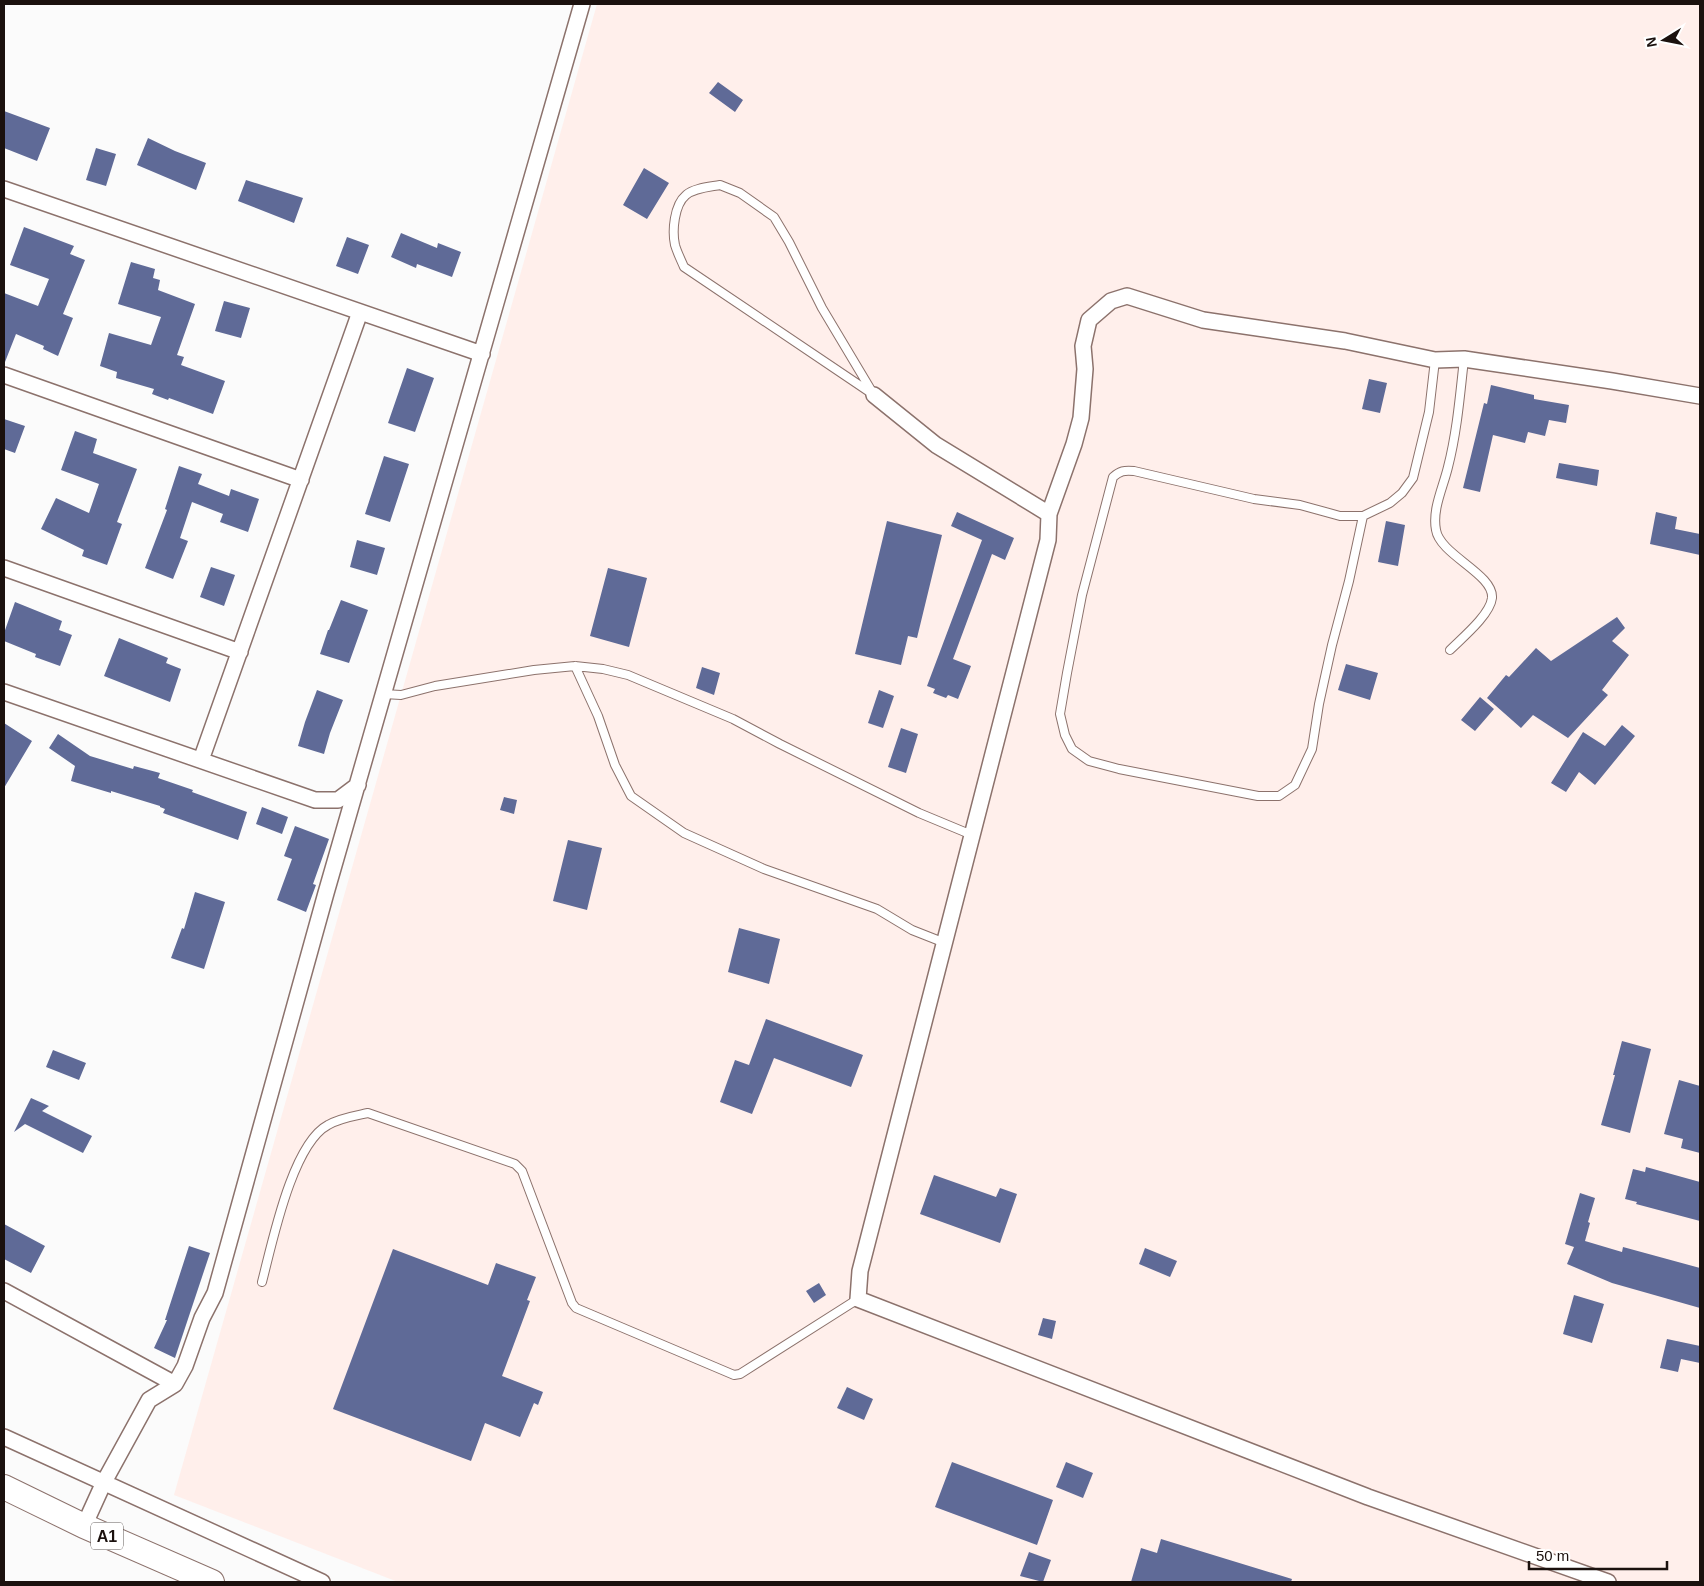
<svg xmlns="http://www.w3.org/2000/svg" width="1704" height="1586" viewBox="0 0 1704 1586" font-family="Helvetica,sans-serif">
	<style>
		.built { fill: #ffefeb }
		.building { fill: #5f6a97 }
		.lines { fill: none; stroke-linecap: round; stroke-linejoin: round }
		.service-casing { stroke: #8c726c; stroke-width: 10 }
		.minor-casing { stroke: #8c726c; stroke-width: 18 }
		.trunk-casing { stroke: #8c726c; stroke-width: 26 }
		.service { stroke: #fff; stroke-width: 8 }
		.minor { stroke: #fff; stroke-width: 15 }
		.trunk { stroke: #fff; stroke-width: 24 }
		.labels { text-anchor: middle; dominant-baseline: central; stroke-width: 4; stroke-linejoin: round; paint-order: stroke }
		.shield { fill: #fff; stroke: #5f5856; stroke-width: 1 }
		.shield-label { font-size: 16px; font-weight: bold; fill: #1b110e }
	</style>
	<rect width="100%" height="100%" fill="#fbfbfb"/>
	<path class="built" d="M597,4H1700V1582H398L174,1495Z"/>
	<path class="building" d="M718,82L743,100L735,112L709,93Z
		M4,111L50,128L37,161L4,148Z
		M148,138L175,151L206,163L196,190L137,165Z
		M96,148L116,154L106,186L86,180Z
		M644,168L669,183L647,219L623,205Z
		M246,180L303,198L294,223L238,201Z
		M24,227L74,246L70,254L85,260L63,314L73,318L58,356L43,349L44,346L16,334L5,362L4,293L38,306L49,279L10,265Z
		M401,233L437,248L438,243L461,252L452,277L417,264L416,268L391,257Z
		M347,237L369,245L358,274L336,266Z
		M131,262L155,269L153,278L160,280L158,290L195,304L177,355L184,357L181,365L225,381L213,414L169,398L168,400L152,394L154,389L116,378L117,372L100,366L109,333L151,345L161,317L118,304Z
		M224,301L250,308L241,338L215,331Z
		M407,368L434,378L415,432L388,423Z
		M1369,379L1387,383L1380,413L1362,409Z
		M1491,385L1534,395V399L1569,405L1566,423L1549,420L1545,436L1528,432L1525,443L1493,435L1480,492L1463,488L1484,403L1487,404Z
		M4,419L25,426L15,453L4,449Z
		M75,431L97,439L93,453L137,469L117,522L122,524L107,565L82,556L84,550L41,529L56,498L89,513L99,484L61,470Z
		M384,456L409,464L390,522L365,514Z
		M1559,463L1599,470L1597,486L1556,478Z
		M179,466L202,474L198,484L229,496L231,489L259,499L248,532L220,522L223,514L192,502L180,538L188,541L173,579L145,568L167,510L165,509Z
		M957,512L1014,538L1005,560L992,554L953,659L971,666L958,699L948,695L946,698L933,693L935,689L927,686L982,540L951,526Z
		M1656,512L1677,517L1675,529L1700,534V555L1650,544Z
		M887,521L942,535L917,638L908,636L901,665L855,654Z
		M1386,521L1405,525L1398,566L1378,562Z
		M357,540L385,548L377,575L350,567Z
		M211,567L235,575L224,606L200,597Z
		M608,568L647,578L629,647L590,636Z
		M341,600L368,610L349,663L320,654L328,630H329Z
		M15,602L62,621L59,630L72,635L60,666L35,657L36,654L4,641V633Z
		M1617,617L1625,628L1612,641L1629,655L1602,690L1608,695L1568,738L1533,715L1521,728L1487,698L1506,675L1509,677L1536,648L1551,661Z
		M119,638L168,658L166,663L181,669L170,702L104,676Z
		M1346,664L1378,673L1370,700L1338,690Z
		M702,667L720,673L714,695L696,688Z
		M317,690L343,700L330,733L324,754L298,746L305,722Z
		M879,690L894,696L883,728L868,723Z
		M1480,697L1494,709L1475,731L1461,720Z
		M4,723L32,741L4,788Z
		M1622,725L1635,736L1595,785L1579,772L1566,792L1551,783L1583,732L1605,746Z
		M901,728L918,734L906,773L888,767Z
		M58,734L90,756L133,769L134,766L160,773L158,778L193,790L192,792L247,812L238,840L163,813L165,809L160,807V806L111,791V793L71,781L75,766L49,748Z
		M504,797L517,800L514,814L500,810Z
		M262,807L288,817L282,834L256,824Z
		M295,826L329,839L313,884L316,885L306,912L277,900L292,859L284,856Z
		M568,840L602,848L587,910L553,901Z
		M195,892L225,902L204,969L171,958L182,928L184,929Z
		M739,928L780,939L769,984L728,972Z
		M766,1019L863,1055L851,1087L774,1058L752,1114L720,1102L735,1060L749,1065Z
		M1622,1041L1651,1049L1630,1133L1601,1125L1615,1075H1613Z
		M53,1050L86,1063L79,1080L46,1067Z
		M1679,1080L1700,1086V1153L1681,1148L1683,1139L1664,1134Z
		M31,1098L49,1106L42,1111L92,1136L83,1153L25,1124L14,1132Z
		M1646,1167L1700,1182V1221L1636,1204L1637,1202L1625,1199L1633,1169L1645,1172Z
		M934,1175L996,1197L1000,1188L1017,1194L1000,1243L920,1214Z
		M1580,1193L1595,1198L1588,1222L1590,1223L1585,1241L1622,1252L1623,1247L1700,1268V1308L1612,1283L1567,1264L1574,1247L1565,1244Z
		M4,1224L45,1246L31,1273L4,1259Z
		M189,1246L210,1253L175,1358L154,1348L167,1320H165Z
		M1145,1248L1177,1261L1170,1277L1139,1264Z
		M393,1249L488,1285L496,1263L536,1277L527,1300L530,1301L502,1376L543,1392L538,1405L534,1403L520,1437L485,1423L471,1461L333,1409Z
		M819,1283L826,1295L814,1303L806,1291Z
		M1574,1295L1604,1304L1592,1343L1563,1334Z
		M1043,1318L1056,1321L1052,1339L1038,1335Z
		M1667,1339L1700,1346V1363L1681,1359L1678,1372L1660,1368Z
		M847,1387L873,1399L864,1420L837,1408Z
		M952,1462L1053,1500L1037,1545L935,1507Z
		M1066,1462L1093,1473L1083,1498L1056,1487Z
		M1161,1539L1292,1579L1291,1582H1131L1141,1548L1157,1553Z
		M1029,1552L1051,1560L1043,1582L1020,1576Z"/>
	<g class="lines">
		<defs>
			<path id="service" d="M720,185L740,193L774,217L789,242L822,308L874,395L684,267C681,260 677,252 675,245C672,231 674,205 686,195C694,188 709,187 720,185Z
				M1363,516L1349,581L1332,645L1319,704L1312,749L1295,785L1279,796H1258L1119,769L1089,761L1072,749L1065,735L1060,714L1067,673L1082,595L1113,477C1120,471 1124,470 1134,471L1254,499L1300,505L1340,516H1363L1390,503L1402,493L1413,478L1429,412L1435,360
				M1450,650C1462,638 1490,615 1492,598C1494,574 1440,555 1436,530C1432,509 1443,488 1448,467C1457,432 1460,395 1464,359
				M575,666L598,716L615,765L631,796L684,833L764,869L877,909L912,930L945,943
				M384,694L401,695L435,686L534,670L575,666L603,669L628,675L733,719L780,744L919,813L972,835
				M262,1282C272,1244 292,1144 328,1125C340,1118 354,1116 368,1113L515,1164L522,1171L572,1303L576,1308L734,1375L740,1374L858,1299"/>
			<path id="minor" d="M4,189L482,354
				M4,375L301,480
				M874,395L936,445L1049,514
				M4,568L240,652
				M4,692L315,800H338L358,785
				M201,760L360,312
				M4,1291L175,1384
				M4,1437L322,1582
				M84,1526L104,1482L149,1400L175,1384L185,1366L202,1318L215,1293L326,893L582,4
				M1608,1582L1368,1497L858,1299L860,1271L1048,540L1049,514L1074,444L1081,418L1085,369L1083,346L1089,320L1111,301L1127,296L1203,320L1345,341L1435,360L1464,359L1612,381L1700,396"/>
			<path id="trunk" d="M4,1487L84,1526L212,1582"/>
		</defs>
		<use href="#service" class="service-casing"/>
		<use href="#minor" class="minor-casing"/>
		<use href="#trunk" class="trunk-casing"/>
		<use href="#service" class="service"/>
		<use href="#minor" class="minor"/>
		<use href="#trunk" class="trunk"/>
	</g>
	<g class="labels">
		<rect class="shield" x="91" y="1522.5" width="32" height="27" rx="4"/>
		<g class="shield-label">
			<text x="107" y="1536">A1</text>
		</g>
	</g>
	<rect width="1704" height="1586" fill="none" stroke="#1b110e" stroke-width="10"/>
	<g transform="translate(1664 40) rotate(260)" stroke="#ffffff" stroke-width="4" paint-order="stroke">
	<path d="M0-4L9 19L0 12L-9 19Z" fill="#1b110e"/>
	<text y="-8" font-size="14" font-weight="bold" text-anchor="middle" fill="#1b110e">N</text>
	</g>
	<path d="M1529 1561v8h138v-8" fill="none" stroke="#1b110e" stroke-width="2.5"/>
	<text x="1536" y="1561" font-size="15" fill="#1b110e" stroke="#ffffff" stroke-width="4" paint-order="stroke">50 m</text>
</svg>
